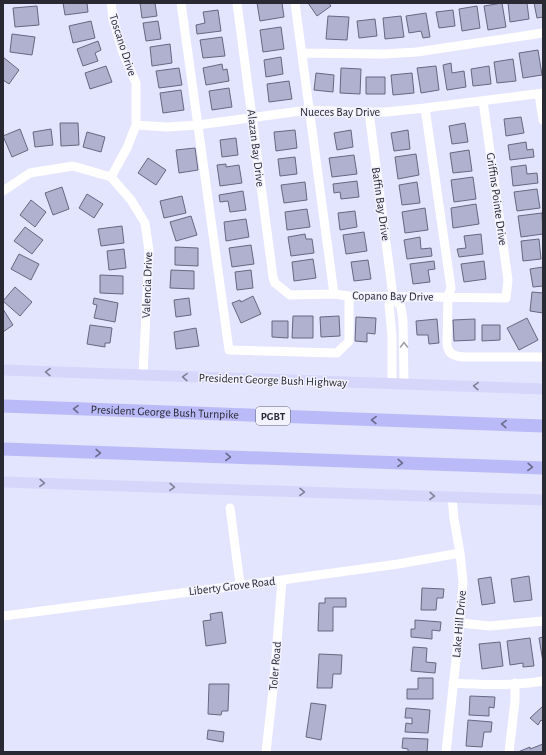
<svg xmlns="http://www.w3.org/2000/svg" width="546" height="755" viewBox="0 0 546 755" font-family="'Alegreya Sans',sans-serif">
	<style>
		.building { fill: #b0b1ce; stroke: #676782 }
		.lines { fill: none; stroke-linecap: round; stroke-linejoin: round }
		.minor { stroke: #fff; stroke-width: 9 }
		.major { stroke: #d6d6fb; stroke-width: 11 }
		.highway { stroke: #babaf8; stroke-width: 13 }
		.oneway { stroke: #9f9fa4 }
		.oneway2 { stroke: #808098 }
		.oneway3 { stroke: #6a6a8c }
		.labels { text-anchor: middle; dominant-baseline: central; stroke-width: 3; stroke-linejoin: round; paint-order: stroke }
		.shield { fill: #f2f2ff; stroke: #656571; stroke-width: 1 }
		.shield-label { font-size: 11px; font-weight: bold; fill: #292934 }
		.street-label { font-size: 12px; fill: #292934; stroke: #f2f2ff }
	</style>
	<rect width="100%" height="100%" fill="#e3e4fd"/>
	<path class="building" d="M63,3H87L88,12L65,15Z
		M140,3H155L157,16L142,18Z
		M257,3H282L284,17L260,21Z
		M308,3H329L331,6L317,16Z
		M502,3L506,27L488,30L484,6Z
		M508,3H527L529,19L510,22Z
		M534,3H543V17L537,18Z
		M37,6L39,25L15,27L13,8Z
		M477,6L480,28L462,31L459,9Z
		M218,10L221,31L197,34L196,25L205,23L203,12Z
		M453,10L455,26L439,28L436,12Z
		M426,13L430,37L423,38L421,31L409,33L406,16Z
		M328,16L349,17L347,40L326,39Z
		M401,16L404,37L385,39L383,18Z
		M375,19L377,36L359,38L357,21Z
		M91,21L95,38L73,43L69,26Z
		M158,21L161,39L146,41L143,23Z
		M281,27L284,49L263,52L260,30Z
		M12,34L35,37L32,55L10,52Z
		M222,37L225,56L203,58L200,40Z
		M98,41L101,50L95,53L98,61L83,66L77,49Z
		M170,44L172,63L152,66L150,47Z
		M538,50L542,75L523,78L519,53Z
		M3,57L19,70L9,84L3,80Z
		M281,57L283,74L266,77L264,60Z
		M513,59L516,81L497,83L494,62Z
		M451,63L452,73L464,71L466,87L447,90L443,65Z
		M222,64L223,70L227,69L229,81L206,85L203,68Z
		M106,66L112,82L90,89L85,73Z
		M436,66L439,90L421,93L417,68Z
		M489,66L491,84L473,86L471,69Z
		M179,68L182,85L159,88L156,71Z
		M341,68L361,69L360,94L340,93Z
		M316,73L334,75L333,92L314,90Z
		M412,73L414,93L393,95L391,75Z
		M366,77H385V94H366Z
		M289,81L292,99L269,102L267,84Z
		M229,88L232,107L212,110L209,91Z
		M181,90L184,110L163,113L160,93Z
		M521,117L524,133L506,136L504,119Z
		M60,123H78L79,145L61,146Z
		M465,123L468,142L452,144L449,126Z
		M20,129L28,150L12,157L3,136Z
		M51,129L53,145L35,147L33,132Z
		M295,130L297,148L276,151L274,132Z
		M351,130L353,147L337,150L334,133Z
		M408,130L410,149L394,151L391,133Z
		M87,132L105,137L101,152L83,147Z
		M236,138L238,155L222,157L220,140Z
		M526,142L527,150L533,149L534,157L510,160L508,145Z
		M195,148L198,170L179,173L176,150Z
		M469,150L472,171L453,173L450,153Z
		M416,154L419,175L398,179L395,157Z
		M354,155L357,174L332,177L329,158Z
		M295,157L297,174L280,176L278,159Z
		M148,158L166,170L156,185L138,173Z
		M226,164V167L239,165L242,183L220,186L217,165Z
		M526,165L527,174L537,173L538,183L513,186L511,167Z
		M473,177L476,199L454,202L451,180Z
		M357,181L359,197L341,199L340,192L334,193L333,184Z
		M305,182L307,200L284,203L281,185Z
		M417,182L420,203L402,205L399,185Z
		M62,187L69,209L53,215L45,193Z
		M537,189L540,208L517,211L514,192Z
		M243,191L246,210L230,212L228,201L220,202L219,195Z
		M87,194L103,204L94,218L79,208Z
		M182,196L186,213L164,218L160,201Z
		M31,200L46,212L35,227L20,215Z
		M476,204L479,224L453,228L451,208Z
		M425,208L428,230L405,233L402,212Z
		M307,209L310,227L287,230L285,212Z
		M355,211L357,227L340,230L338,213Z
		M542,213L543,234L521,237L518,216Z
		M191,216L197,235L176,241L170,222Z
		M246,219L249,237L226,241L224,222Z
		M122,226L124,243L101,246L98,229Z
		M25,227L43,240L32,254L14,241Z
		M364,232L367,251L346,254L343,235Z
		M305,234L306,239H312L314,253L291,256L288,237Z
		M481,234L483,254L459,257L457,249L466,248L464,236Z
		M420,237L421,249L431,248L432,256L407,259L404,240Z
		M539,239L541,259L523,261L521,241Z
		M251,245L254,264L232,267L229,248Z
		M175,247L198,248V266L175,265Z
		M124,249L126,268L109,270L107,251Z
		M19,254L39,264L31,280L11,269Z
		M313,259L316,278L294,281L292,262Z
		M368,260L371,279L354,281L351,262Z
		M434,261L435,269L428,270L430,282L413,284L410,264Z
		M484,261L486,279L464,282L461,264Z
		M543,267V286L533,287L530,269Z
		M171,270L194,271V289L170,288Z
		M251,270L253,288L237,290L235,272Z
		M100,275L123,276V294L100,293Z
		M15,287L32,302L20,316L3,301Z
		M532,292L543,293V313L530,311Z
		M253,296L261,314L241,323L232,303L240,300L241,302Z
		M94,298L118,303L115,322L94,318L97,305L93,304Z
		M189,298L191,315L176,317L174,300Z
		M3,309L13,325L3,332Z
		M293,316H313V338H292Z
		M339,316L340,336L321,337L320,317Z
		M356,317L376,318L375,334L367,333V342L355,341Z
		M527,318L538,340L519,350L507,328Z
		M437,319L439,343L429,344L428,335H417L416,321Z
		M475,319V340L454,341L453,320Z
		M272,321H288V338L272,337Z
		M90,325L112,328L110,343H105V347L87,344Z
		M482,325H500V340L482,341Z
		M196,328L199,346L176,349L174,332Z
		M529,576L532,600L514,602L511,579Z
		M491,577L495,603L482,605L478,579Z
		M422,588L444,589L443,598H437L436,610H421Z
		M325,598H346V607H333V631H318L319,603H325Z
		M222,612L226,643L206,646L203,621L211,620L210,614Z
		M415,620L441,622L440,631L432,630V639L411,637V629H415Z
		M543,637V662L539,638Z
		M530,638L534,666L523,667V663L510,665L507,641Z
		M500,642L503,666L482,669L479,644Z
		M413,647L427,648L426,662L436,663L435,673L411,671Z
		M319,654L342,655L341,674H333L332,688H317Z
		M418,678H433V699H407V689H418Z
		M209,684H229L228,711H222L221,715L208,714Z
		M470,696L495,697L494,708L489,707V716L469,715Z
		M311,703L326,705L321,740L306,737Z
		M543,706V722L541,720L538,725L530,718Z
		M406,708L430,710L428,733L405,732L406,723L412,724V718H405Z
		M468,720L492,722L491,732H484L482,747L466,746Z
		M208,730L224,732L223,742L207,739Z
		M403,738L428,739L427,752H408V749L402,748Z
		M543,744V752H518L530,747V749Z"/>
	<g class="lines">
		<path class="minor" d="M111,3L113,19L123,53L136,83V125L127,148L111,177
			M181,3L229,350L337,353L349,341V296
			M237,3L273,277L275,283L290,295L334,294L349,296L506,298L508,280L483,101
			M295,3L334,294
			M302,53L383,54L417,52L543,33
			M539,94L543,120
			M425,108L451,288L448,297L447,345C449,355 454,356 464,357H543
			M369,112L393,296L401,307L403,320L404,384
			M136,125L167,127L198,125L308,110L351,112H386L425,108L543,93
			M3,191L30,173L73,166L111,177L131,200L145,223L149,251L143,375
			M392,383V335L389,305L393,296
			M230,508L240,584
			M3,616L282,580L398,564L460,553
			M460,623L490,626L543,621
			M453,683C483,685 514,686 543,681
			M266,752L274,681L282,580
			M446,752L460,623L463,582L460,553L454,519L452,497
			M509,752L515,701V683"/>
		<path class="major" d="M3,370L543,389
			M3,482L543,500"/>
		<g class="highway">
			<path id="s1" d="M3,406L543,426"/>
			<path d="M3,449L543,468"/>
		</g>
	</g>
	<defs><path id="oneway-chevron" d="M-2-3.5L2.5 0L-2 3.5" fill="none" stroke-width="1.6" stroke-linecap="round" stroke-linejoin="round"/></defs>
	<use class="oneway" href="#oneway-chevron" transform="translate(404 345) rotate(-90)"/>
	<g class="oneway2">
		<use href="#oneway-chevron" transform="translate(48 372) rotate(-178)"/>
		<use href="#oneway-chevron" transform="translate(185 377) rotate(-178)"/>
		<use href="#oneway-chevron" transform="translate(476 386) rotate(-178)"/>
		<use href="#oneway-chevron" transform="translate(42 483) rotate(2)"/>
		<use href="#oneway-chevron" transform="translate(172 487) rotate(2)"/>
		<use href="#oneway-chevron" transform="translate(302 492) rotate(2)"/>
		<use href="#oneway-chevron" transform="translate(432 496) rotate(2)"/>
	</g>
	<g class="oneway3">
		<use href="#oneway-chevron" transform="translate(76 409) rotate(-178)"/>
		<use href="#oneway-chevron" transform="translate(374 420) rotate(-178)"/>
		<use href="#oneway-chevron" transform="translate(504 424) rotate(-178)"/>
		<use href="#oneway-chevron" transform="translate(98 453) rotate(2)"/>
		<use href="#oneway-chevron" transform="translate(228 457) rotate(2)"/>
		<use href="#oneway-chevron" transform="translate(400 463) rotate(2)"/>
		<use href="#oneway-chevron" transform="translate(530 467) rotate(2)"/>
	</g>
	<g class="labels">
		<rect class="shield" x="256" y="407" width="34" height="18" rx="3"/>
		<g class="shield-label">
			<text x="273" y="416">PGBT</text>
		</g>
		<g class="street-label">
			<text transform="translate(123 45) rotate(72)">Toscano Drive</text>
			<text x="340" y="112">Nueces Bay Drive</text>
			<text transform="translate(256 148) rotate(83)">Alazan Bay Drive</text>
			<text transform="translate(497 199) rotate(82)">Griffins Pointe Drive</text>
			<text transform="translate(381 204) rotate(82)">Baffin Bay Drive</text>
			<text transform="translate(147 285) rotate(-88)">Valencia Drive</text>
			<text transform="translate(393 296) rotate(1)">Copano Bay Drive</text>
			<text transform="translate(273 380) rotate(2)">President George Bush Highway</text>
			<text stroke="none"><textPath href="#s1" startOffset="162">President George Bush Turnpike</textPath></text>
			<text transform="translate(232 586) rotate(-7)">Liberty Grove Road</text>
			<text transform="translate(459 624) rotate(-85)">Lake Hill Drive</text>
			<text transform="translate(275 666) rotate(-85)">Toler Road</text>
		</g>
	</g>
	<rect width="546" height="755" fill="none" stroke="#292934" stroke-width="8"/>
</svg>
